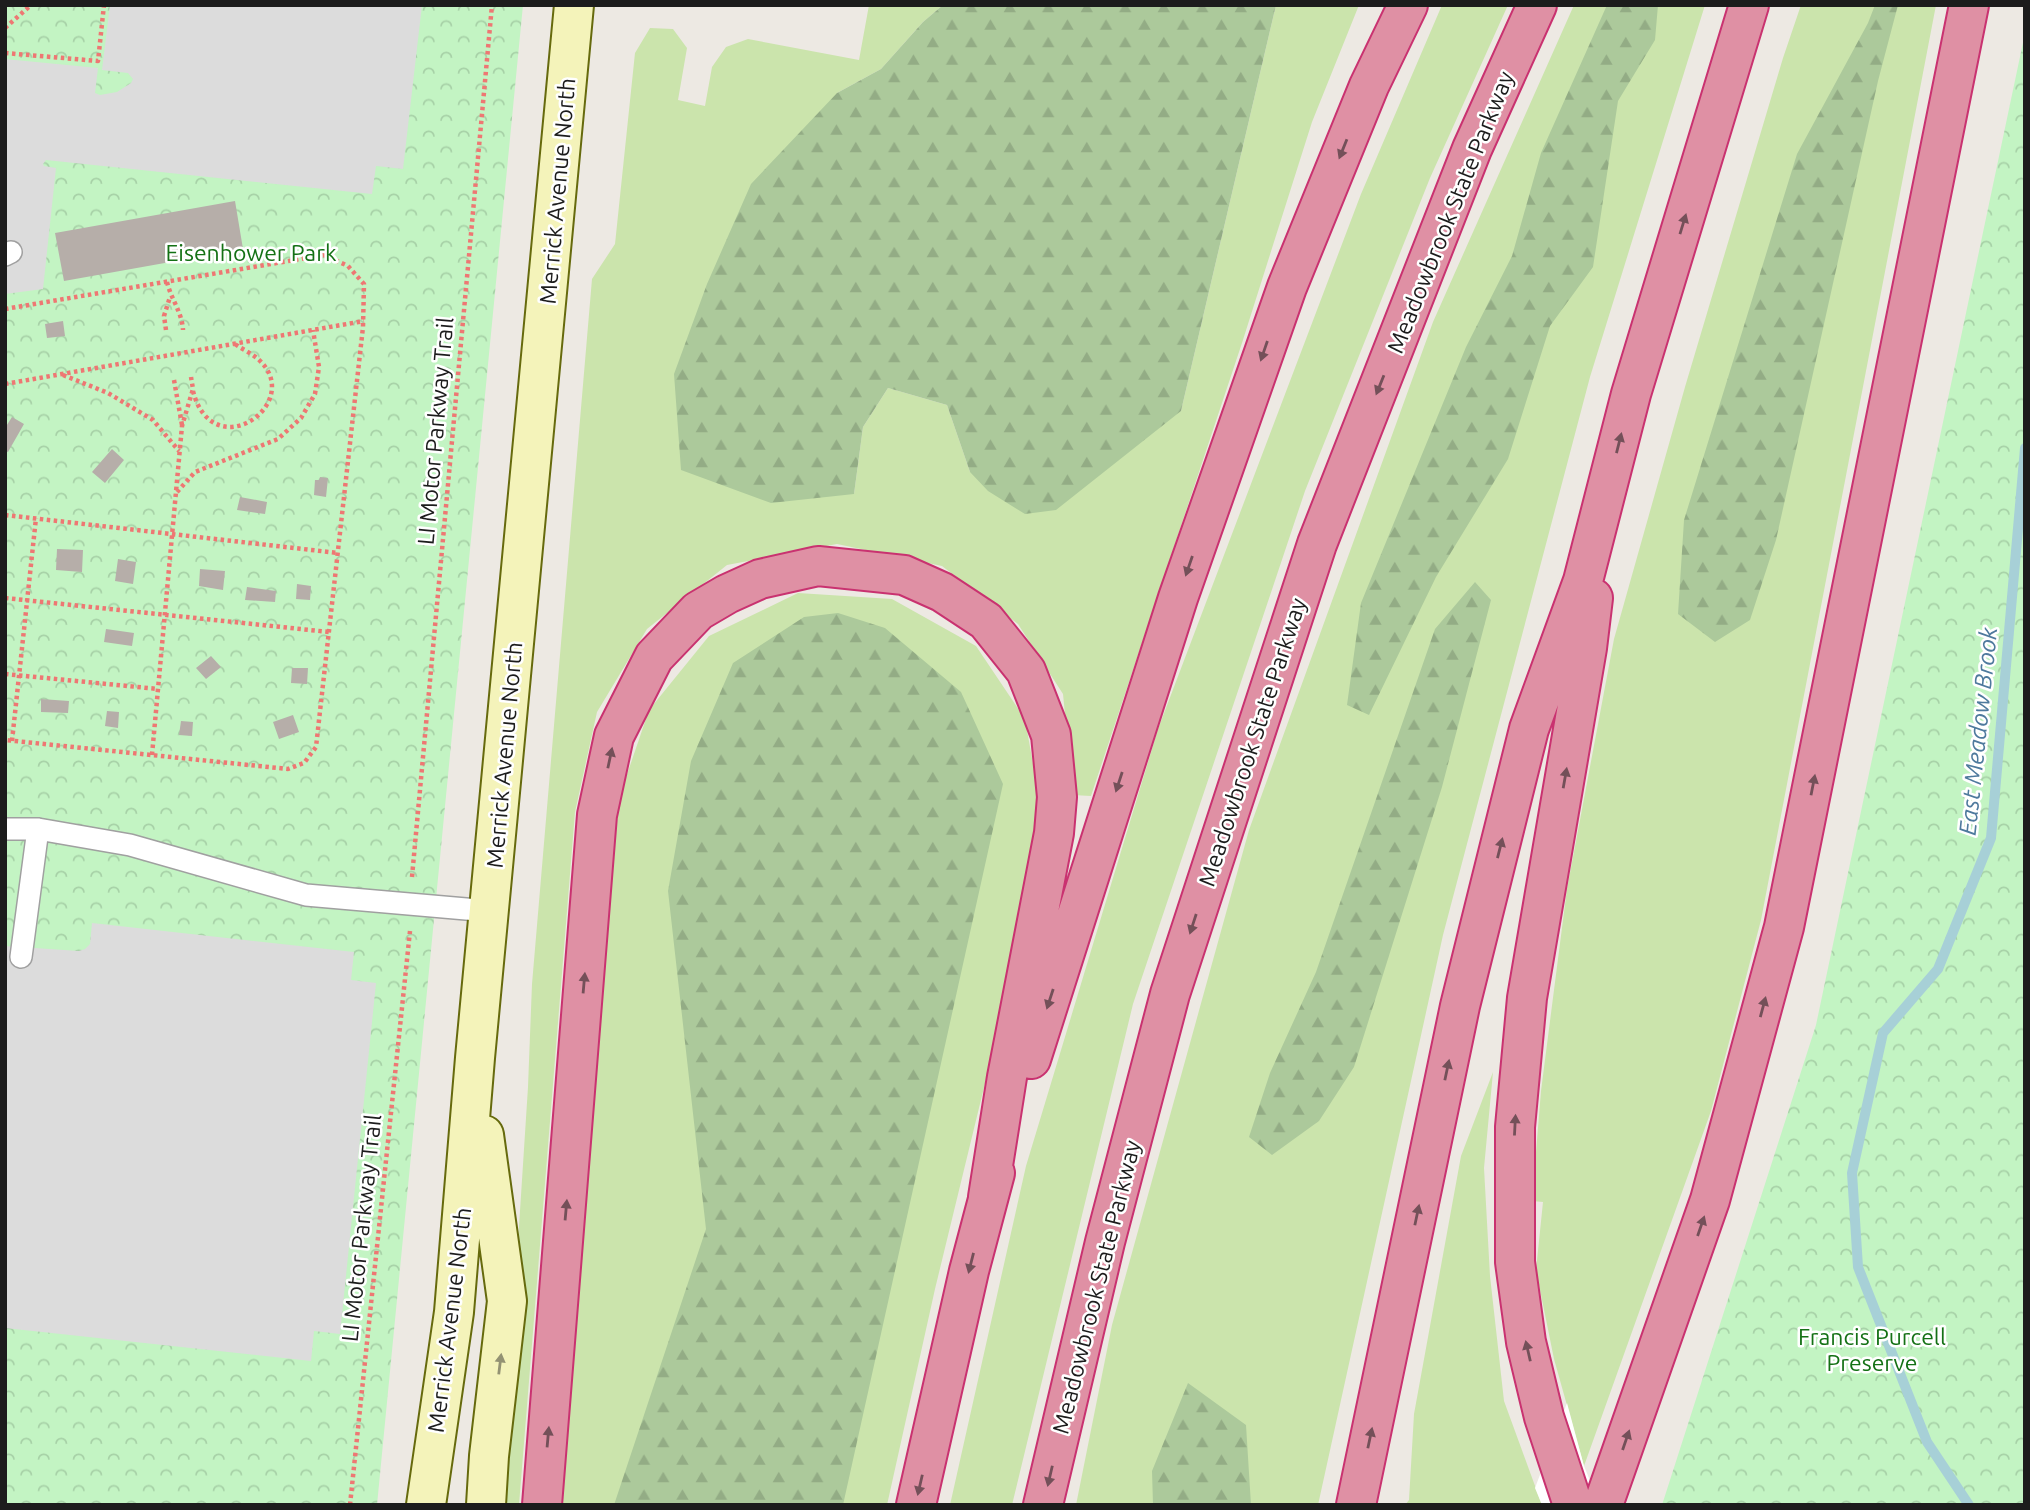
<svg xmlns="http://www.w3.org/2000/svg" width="2030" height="1510" viewBox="0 0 2030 1510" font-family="Ubuntu,sans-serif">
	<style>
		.grass { fill: #cbe4ac }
		.forest { fill: url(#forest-firs) }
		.park { fill: url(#park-crowns) }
		.parking { fill: #dcdcdc }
		.pier { fill: #fff }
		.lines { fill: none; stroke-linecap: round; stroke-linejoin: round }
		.stream { stroke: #a7d0d7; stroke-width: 10 }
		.building { fill: #b6aea9 }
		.lane-casing { stroke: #a0a0a0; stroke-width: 24 }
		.secondary-casing { stroke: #666a0d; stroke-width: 42 }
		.highway-casing { stroke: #c93270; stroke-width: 42 }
		.path { stroke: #ee7773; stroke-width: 4.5; stroke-dasharray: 3.5 3.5; stroke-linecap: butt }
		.lane { stroke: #fff; stroke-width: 21 }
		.secondary { stroke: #f4f3ba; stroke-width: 38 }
		.highway { stroke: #df90a4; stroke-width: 38 }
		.oneway { fill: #745059 }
		.oneway2 { fill: #939273 }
		.labels { text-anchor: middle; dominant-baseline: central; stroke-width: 5; stroke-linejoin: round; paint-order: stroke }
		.street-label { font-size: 23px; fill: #1c1c1c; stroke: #fff }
		.park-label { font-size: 23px; fill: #147115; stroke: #fff }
		.water-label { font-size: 24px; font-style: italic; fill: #4e7a9d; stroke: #fff }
	</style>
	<defs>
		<pattern id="forest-firs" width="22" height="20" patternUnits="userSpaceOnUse" patternTransform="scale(1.75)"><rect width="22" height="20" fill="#acc99b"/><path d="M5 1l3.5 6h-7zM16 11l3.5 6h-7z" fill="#93ac85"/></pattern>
		<pattern id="park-crowns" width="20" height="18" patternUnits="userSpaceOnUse" patternTransform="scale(1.75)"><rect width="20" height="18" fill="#c3f4c3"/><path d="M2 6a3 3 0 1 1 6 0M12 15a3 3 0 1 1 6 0" fill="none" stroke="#a7d1a7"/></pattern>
	</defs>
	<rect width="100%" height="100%" fill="#ede9e3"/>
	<path class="grass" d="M869,5H943L923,22L881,69L837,93L854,494L863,427L888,388L947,405L970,472L1181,411L1276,5H1359L1312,122L1242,343L1091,796L1073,795L1063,694L1018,624L942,566L837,544L727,565L647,629L597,712L575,812L519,1505H501L528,1087L532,984L592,279L615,244L635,53L650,28L673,29L687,48L678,100L705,106L712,67L726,47L748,39L859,60Z
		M1442,5H1508L1430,178L1305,491L1133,1004L1012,1505H950L1026,1166L1158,729L1361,194Z
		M1574,5H1705L1590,377L1443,935L1318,1505H1076L1112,1325L1249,830L1433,322Z
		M1801,5H1936L1761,920L1711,1111L1584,1466L1554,1359L1536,1270L1543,1202L1532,1201L1541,1091L1567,889L1614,639L1685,387L1783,58Z
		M798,593L892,599L976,646L1025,719L1040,803L1031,894L935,1289L887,1505H560L619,798L649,710L709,636Z
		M1493,1072L1484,1168L1490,1276L1504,1401L1542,1505H1405L1409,1500L1414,1414L1461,1156Z"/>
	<path class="forest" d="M943,5H1276L1181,411L1056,510L1025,514L988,491L970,472L947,405L888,388L863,427L854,494L771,503L681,470L674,374L707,284L751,184L837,93L881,69L923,22Z
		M1607,5H1658L1655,40L1618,101L1593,267L1550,326L1508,459L1436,577L1369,715L1347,705L1361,603L1466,347L1512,256L1541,153Z
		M1875,5H1898L1878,81L1776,540L1750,620L1715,642L1678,614L1684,520L1797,154L1868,23Z
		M1475,582L1491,600L1442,787L1354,1067L1319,1121L1272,1155L1249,1137L1270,1073L1316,972L1435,629Z
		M838,613L885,628L961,692L1003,784L843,1505H614L706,1229L668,891L691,761L733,663L804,617Z
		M1188,1383L1246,1425L1251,1505H1153L1152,1471Z"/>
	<path class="park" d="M5,5H523L377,1505H5Z
		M2025,33V1505H1662L1816,1025Z"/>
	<path class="parking" d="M110,5H422L403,169L376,166L372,194L46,160L43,164L44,166L56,168L43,289L5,294V59L98,68L95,93L100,95L117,92L131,83L133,79L128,73L102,70Z
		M92,923L354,952L351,980L376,983L340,1334L314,1331L311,1361L5,1328V946L79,951L85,949L90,944Z"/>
	<path class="pier" d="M1567,1403L1584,1466L1600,1505H1542L1535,1488Z"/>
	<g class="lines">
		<path class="stream" d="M1969,1505L1927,1442L1858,1267L1852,1173L1883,1033L1938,969L1991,838L2025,448"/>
	</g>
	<path class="building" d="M235,201L243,249L64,281L55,233Z
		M63,321L65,336L47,338L45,324Z
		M12,417L24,424L8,452L5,451V428Z
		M112,449L124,460L105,483L92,472Z
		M320,477L328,478L326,497L314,495L315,480H319Z
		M240,497L267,502L265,514L237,510Z
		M57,549L83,550L82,572L56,570Z
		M118,559L136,562L133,584L115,581Z
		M200,569L225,571L223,590L199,586Z
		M297,584L311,586L310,600L296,599Z
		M247,587L276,591L275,602L245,600Z
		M106,629L134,633L132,646L104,642Z
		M211,656L221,667L206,679L196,668Z
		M292,668H308L307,684L291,683Z
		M41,699L69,701L68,713L41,712Z
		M107,711L119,712L118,728L105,726Z
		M293,715L299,732L279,739L273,722Z
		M181,721L193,722L192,736L179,735Z"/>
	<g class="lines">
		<defs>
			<path id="lane" d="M5,255L11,252
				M5,829H38L130,845L306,895L489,911
				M21,957L38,829"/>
			<path id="secondary" d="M484,1135L507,1301L489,1456L486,1505
				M426,1505L454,1312L475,1058L574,5"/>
			<path id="highway" d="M1031,1059L1178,598L1287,287L1369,86L1408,5
				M542,1505L597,815L614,736L654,657L698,611L727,594L760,579L818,566L904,575L942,592L986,621L1026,671L1051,735L1057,797L1054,833L1007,1077L988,1197
				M916,1505L969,1271L995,1173
				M1043,1505L1105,1242L1170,994L1317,544L1472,149L1537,5
				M1356,1505L1460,1006L1529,729L1583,581L1631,394L1749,5
				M1573,1505L1544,1417L1526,1342L1515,1262V1127L1527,998L1587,648L1593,598
				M1603,1505L1710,1200L1784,927L1969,5"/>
		</defs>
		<use href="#lane" class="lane-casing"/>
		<use href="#secondary" class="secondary-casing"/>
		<use href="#highway" class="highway-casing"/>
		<path class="path" d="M5,28L31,5
			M5,53L98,61L104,5
			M167,282C171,299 182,312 183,330
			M5,309L324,255L348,266L364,284L363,327L316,747L304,763L288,769L5,740
			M166,330L164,316L170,297
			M63,375L108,393L153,420L179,451
			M174,380L182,425
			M5,384L364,321
			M193,391C213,469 307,402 258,359C251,353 242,349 235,344
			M177,492L195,472L278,439L301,418L315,394L319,367L313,330
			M5,515L338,553
			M5,598L329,632
			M5,674L158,689
			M12,741L36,518
			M152,755L182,426L193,389L191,377
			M412,877L492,5
			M350,1505L410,931"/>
		<use href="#lane" class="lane"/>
		<use href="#secondary" class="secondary"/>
		<use href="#highway" class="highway"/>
	</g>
	<defs><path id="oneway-solid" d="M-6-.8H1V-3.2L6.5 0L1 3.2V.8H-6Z" transform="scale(1.75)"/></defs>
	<g class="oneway">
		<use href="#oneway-solid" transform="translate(1343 149) rotate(112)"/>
		<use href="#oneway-solid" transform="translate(1683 224) rotate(-73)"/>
		<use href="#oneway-solid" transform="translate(1264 351) rotate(109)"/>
		<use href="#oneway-solid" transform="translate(1380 385) rotate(112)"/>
		<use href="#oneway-solid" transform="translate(1619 443) rotate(-76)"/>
		<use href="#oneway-solid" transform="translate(1189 566) rotate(109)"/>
		<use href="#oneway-solid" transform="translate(610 758) rotate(-78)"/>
		<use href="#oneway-solid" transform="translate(1565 778) rotate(-80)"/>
		<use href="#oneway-solid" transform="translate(1119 782) rotate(108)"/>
		<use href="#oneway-solid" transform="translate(1813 785) rotate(-79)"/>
		<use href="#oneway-solid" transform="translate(1500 848) rotate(-76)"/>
		<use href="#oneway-solid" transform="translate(1193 924) rotate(108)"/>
		<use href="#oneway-solid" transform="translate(584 983) rotate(-85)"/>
		<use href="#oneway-solid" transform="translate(1050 999) rotate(108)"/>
		<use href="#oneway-solid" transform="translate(1763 1007) rotate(-75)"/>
		<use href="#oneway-solid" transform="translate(1447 1070) rotate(-78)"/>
		<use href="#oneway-solid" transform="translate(1515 1125) rotate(-87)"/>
		<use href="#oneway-solid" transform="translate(566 1210) rotate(-85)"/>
		<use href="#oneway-solid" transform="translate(1417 1215) rotate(-78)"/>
		<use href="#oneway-solid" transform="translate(1701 1226) rotate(-71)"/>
		<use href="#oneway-solid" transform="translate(971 1263) rotate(104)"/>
		<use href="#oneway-solid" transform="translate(1528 1351) rotate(-103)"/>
		<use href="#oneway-solid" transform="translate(548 1437) rotate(-85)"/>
		<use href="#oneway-solid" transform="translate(1370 1438) rotate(-78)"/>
		<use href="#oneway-solid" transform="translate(1626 1440) rotate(-71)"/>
		<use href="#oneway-solid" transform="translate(1050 1476) rotate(103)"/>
		<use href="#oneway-solid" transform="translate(920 1485) rotate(103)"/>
	</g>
	<use class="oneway2" href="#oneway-solid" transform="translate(500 1364) rotate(-83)"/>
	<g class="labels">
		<g class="street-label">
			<text transform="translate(557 191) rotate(-85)">Merrick Avenue North</text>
			<text transform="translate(1450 212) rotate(-68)">Meadowbrook State Parkway</text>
			<text transform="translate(435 431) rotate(-85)">LI Motor Parkway Trail</text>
			<text transform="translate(1252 742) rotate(-72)">Meadowbrook State Parkway</text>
			<text transform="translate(504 755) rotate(-85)">Merrick Avenue North</text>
			<text transform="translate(361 1228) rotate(-84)">LI Motor Parkway Trail</text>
			<text transform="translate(1096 1287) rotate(-76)">Meadowbrook State Parkway</text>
			<text transform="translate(449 1320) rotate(-83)">Merrick Avenue North</text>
		</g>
		<g class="park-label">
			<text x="251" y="252">Eisenhower Park</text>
			<text x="1872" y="1336">Francis Purcell<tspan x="1872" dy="26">Preserve</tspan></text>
		</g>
		<g class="water-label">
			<text transform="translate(1978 731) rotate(-84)">East Meadow Brook</text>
		</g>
	</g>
	<rect width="2030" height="1510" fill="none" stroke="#1c1c1c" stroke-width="14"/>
</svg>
